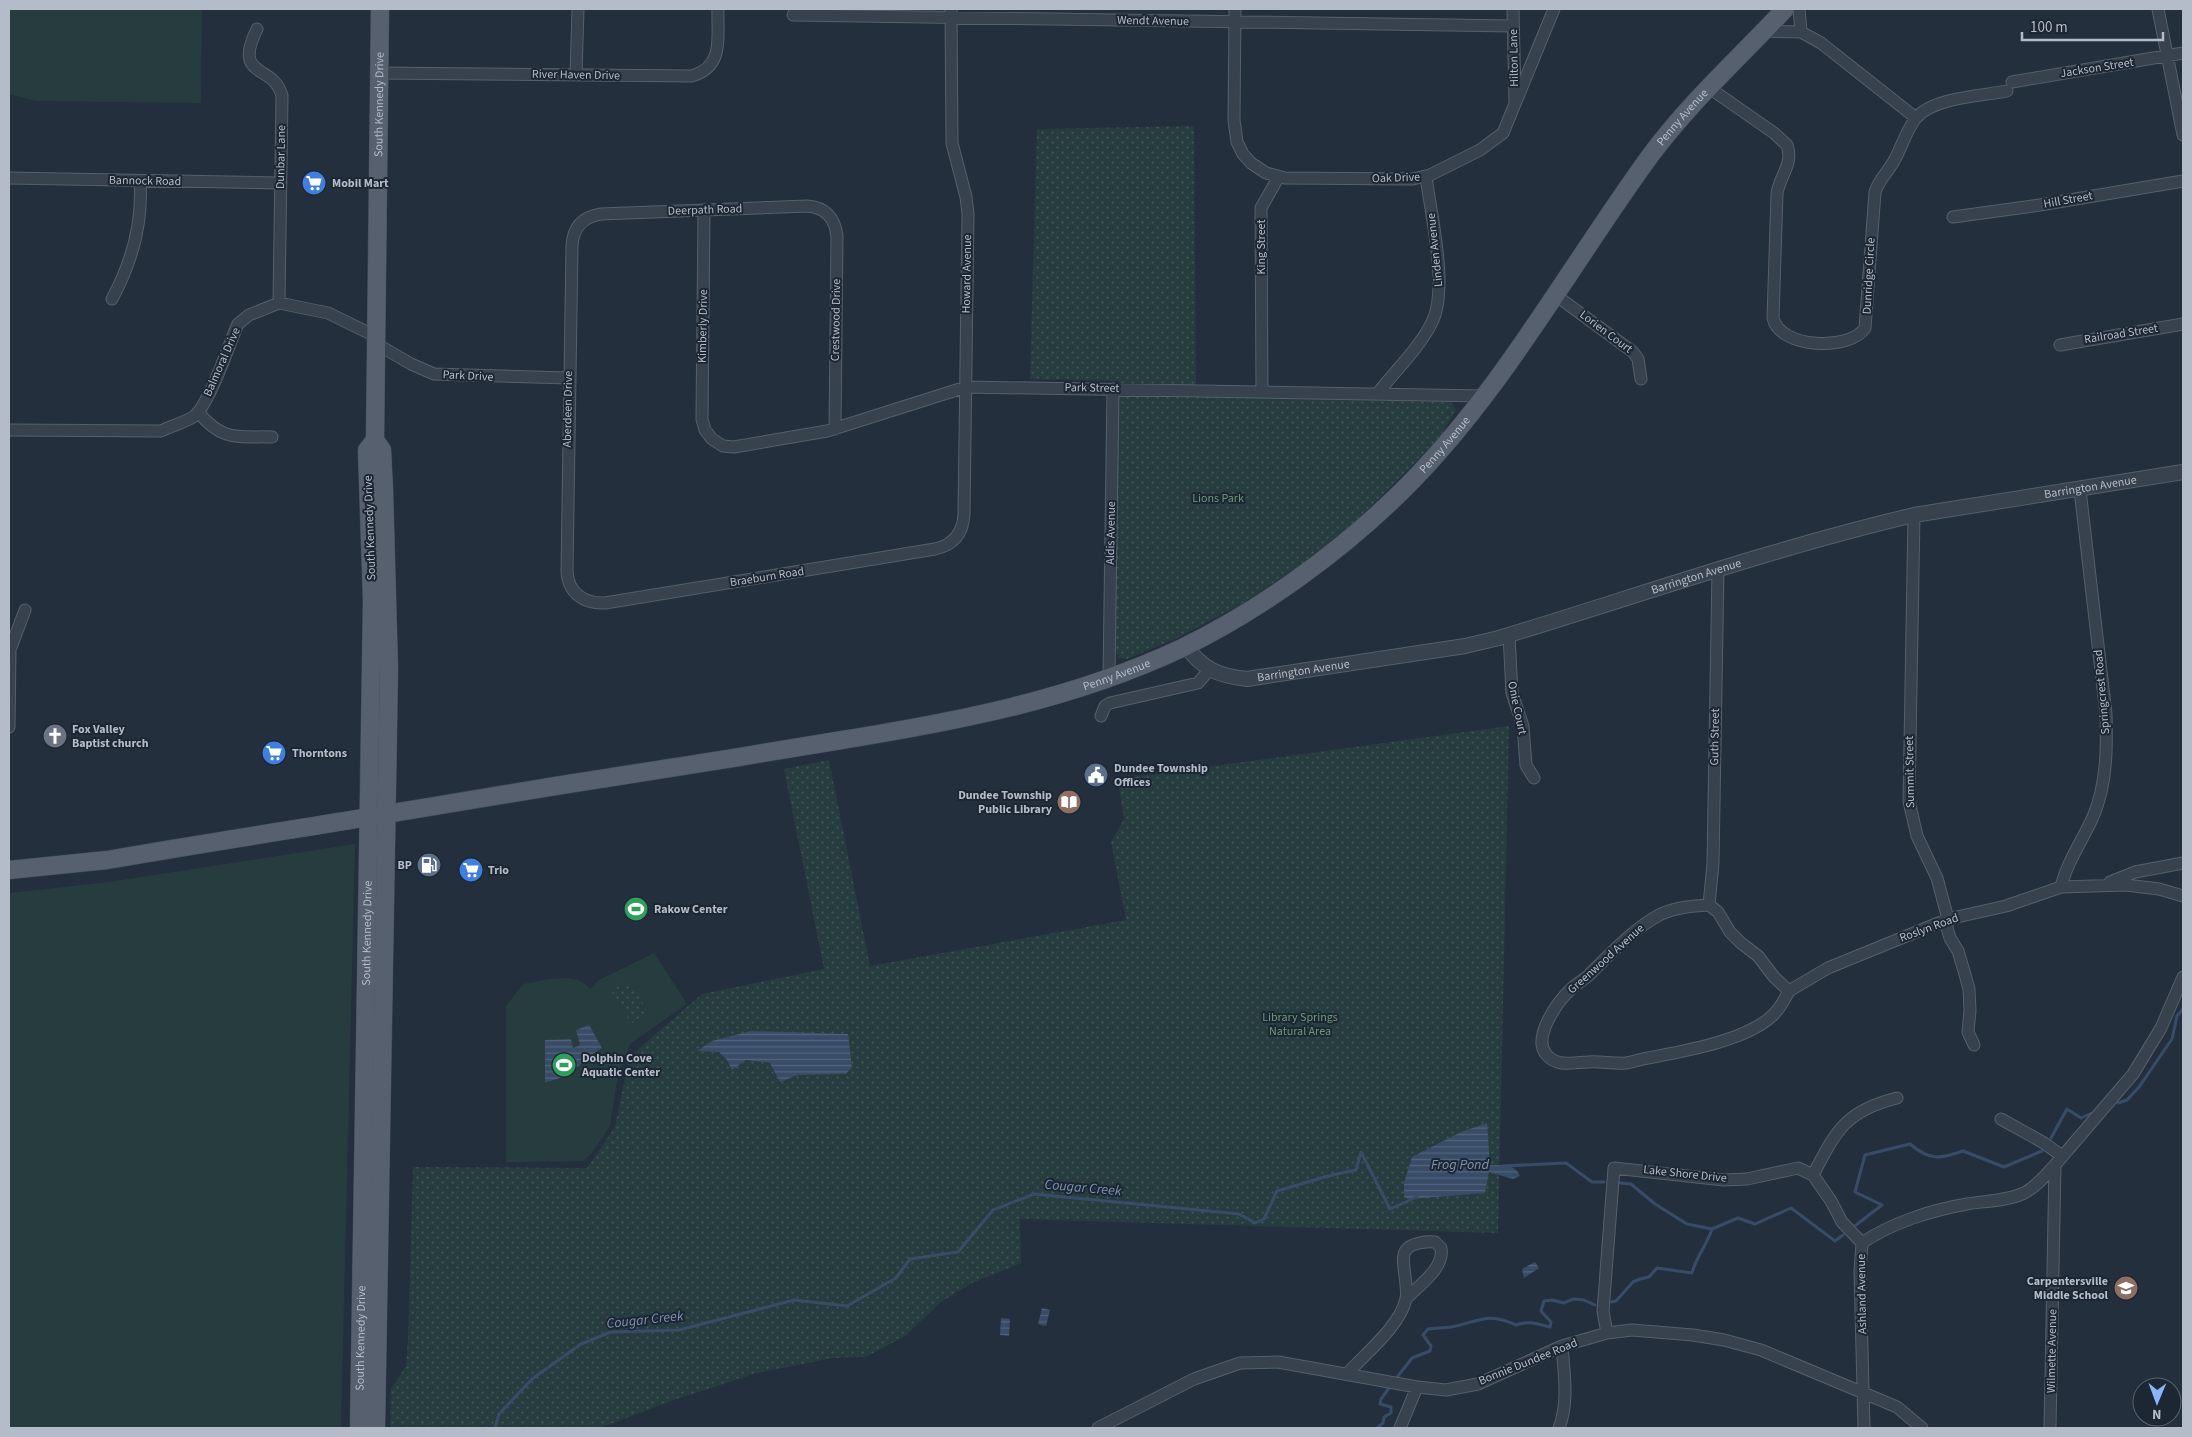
<svg xmlns="http://www.w3.org/2000/svg" width="2192" height="1437" viewBox="0 0 2192 1437" font-family="'Source Sans 3',sans-serif">
	<style>
		.grass { fill: #263c3f }
		.park { fill: url(#park-dots) }
		.water { fill: url(#water-rules) }
		.lines { fill: none; stroke-linecap: round; stroke-linejoin: round }
		.stream { stroke: #394c67; stroke-width: 3 }
		.minor-casing { stroke: #565f6c; stroke-width: 13 }
		.tertiary-casing { stroke: #565f6c; stroke-width: 16 }
		.primary-casing { stroke: #414a57; stroke-width: 19 }
		.minor { stroke: #38414e; stroke-width: 11 }
		.tertiary { stroke: #38414e; stroke-width: 14 }
		.primary { stroke: #56606e; stroke-width: 18 }
		.labels { text-anchor: middle; dominant-baseline: central; stroke-width: 4; stroke-linejoin: round; paint-order: stroke }
		.street-label { font-size: 12px; fill: #b4bcc9; stroke: #1d2633 }
		.poi-label { font-size: 12px; font-weight: bold; fill: #b4bcc9; stroke: #1d2633; text-anchor: start }
		.park-label { font-size: 12px; fill: #6b9a76; stroke: #1d2633 }
		.water-label { font-size: 14px; font-style: italic; fill: #7c92b1; stroke: #1d2633 }
	</style>
	<defs>
		<pattern id="park-dots" width="8" height="8" patternUnits="userSpaceOnUse" patternTransform="scale(1.25)"><rect width="8" height="8" fill="#263c3f"/><path d="M2 2h.1M6 6h.1" fill="none" stroke="#435659" stroke-width="1.8" stroke-linecap="round"/></pattern>
		<pattern id="water-rules" width="6" height="5" patternUnits="userSpaceOnUse" patternTransform="scale(1.25)"><rect width="6" height="5" fill="#394c67"/><path d="M0 2.5h6" fill="none" stroke="#53647b"/></pattern>
	</defs>
	<rect width="100%" height="100%" fill="#242f3e"/>
	<path class="grass" d="M9,9H202L201,103L37,101L9,94Z
		M355,844L341,1428H9V893L109,882Z
		M654,953L687,1004L630,1044L617,1080L610,1126L592,1153L583,1161L506,1162V1006L523,984C545,981 575,970 590,989L599,980Z"/>
	<path class="park" d="M1194,126L1196,396L1451,402L1456,410L1439,439L1402,476L1347,530L1301,565L1238,606L1175,639L1127,659L1119,658L1114,648L1119,381L1030,379L1037,129Z
		M1509,726L1498,1233L1020,1219L1021,1263L972,1283L941,1302L905,1336L866,1357L833,1358L757,1373L674,1400L600,1428H390L391,1389L406,1366L408,1340L413,1167L587,1168L615,1127L629,1057L702,994L824,969L784,769L829,760L870,966L1126,920L1111,842L1124,819L1118,779Z
		M628,980L649,1013L633,1023L630,1022L617,999L612,995L613,990Z"/>
	<path class="water" d="M589,1025L602,1048C580,1061 572,1078 545,1082V1040L571,1039L573,1048L580,1045L576,1030Z
		M751,1031L848,1034L852,1067L846,1074L798,1075L780,1082L770,1063L746,1060L732,1070L727,1060L719,1052L697,1051L712,1041Z
		M1487,1123L1490,1165C1502,1166 1515,1163 1520,1176L1513,1179L1489,1172L1485,1193L1409,1199L1404,1197V1183L1412,1157L1461,1132Z
		M1535,1262L1539,1268L1524,1278L1522,1269Z
		M1042,1308L1050,1310L1046,1326L1038,1324Z
		M1001,1318L1010,1319L1009,1336L1000,1335Z"/>
	<g class="lines">
		<path class="stream" d="M2118,1103L2127,1100L2139,1087L2172,1039L2177,1016L2183,1009
			M2051,1138L2067,1109L2081,1118L2092,1113
			M1502,1166L1566,1163L1592,1182H1604
			M1620,1183L1631,1184L1655,1204L1687,1224L1712,1229L1738,1218L1755,1224L1791,1208L1835,1241L1843,1235
			M1856,1225L1882,1205L1855,1192L1865,1155L1910,1144C1930,1161 1940,1159 1963,1151L2004,1167L2042,1151
			M1611,1302L1616,1301L1633,1282L1640,1279L1649,1277L1657,1268L1692,1273C1696,1257 1707,1245 1712,1229
			M1398,1376L1412,1358L1430,1351L1431,1346L1423,1335L1428,1329C1436,1328 1444,1328 1451,1327C1479,1322 1487,1311 1516,1325C1529,1320 1537,1324 1550,1327L1551,1322L1541,1311L1544,1301L1552,1300L1564,1303L1573,1299L1584,1300L1595,1305
			M495,1428L499,1414L532,1379L581,1344L611,1332L679,1330L794,1300L847,1306L896,1278L910,1259L958,1252L993,1210L1034,1194L1239,1214L1255,1223L1264,1219L1277,1191L1328,1176L1356,1170L1361,1152L1390,1209L1417,1197
			M1377,1428L1383,1423L1384,1417L1391,1413V1407L1380,1404L1381,1399L1389,1388"/>
		<defs>
			<path id="minor" d="M1235,9L1234,120L1237,142L1243,154L1251,163L1266,173L1285,178L1413,179L1430,175L1480,150L1503,133L1554,9
				M1513,9L1515,102
				M1799,9L1801,32
				M2158,9L2183,135
				M793,15L1513,26
				M257,29C232,80 274,63 282,96L279,303
				M1764,31L1801,32L1821,43L1916,118
				M379,73L692,76C725,66 717,37 718,9
				M576,75L578,9
				M2012,82L2183,53
				M1708,87L1774,133L1787,145C1794,165 1779,176 1777,194L1773,318C1780,349 1850,351 1865,328L1875,192C1879,179 1889,171 1895,159C1902,146 1907,129 1916,118C1934,97 1982,96 2007,91
				M9,178L281,183
				M704,211L702,419L705,430L712,439L723,446L734,447L827,431L966,387L1483,396
				M1953,217L2040,205L2183,181
				M1554,294L1633,352L1638,359L1641,379
				M112,299C132,262 143,223 140,181
				M375,343L411,364L434,374L568,378
				M2060,345L2183,324
				M1262,391L1261,208L1278,178
				M1378,393C1395,371 1422,345 1433,320C1448,287 1431,214 1426,177
				M198,412C223,442 237,436 272,437
				M835,429L837,236C835,218 825,207 807,206L601,214C582,217 573,228 572,246L567,571C568,593 584,604 605,603L935,549C954,545 963,533 964,514L968,214L966,197L952,143L951,9
				M9,430L161,431C171,426 183,423 193,417C209,406 229,344 238,324L249,315L279,303L328,313L375,336
				M1914,515L1909,801L1917,836L1937,878L1948,919L1947,928L1950,938L1958,951L1964,971L1969,989L1970,1011L1968,1032L1974,1045
				M1509,635L1512,693L1523,726L1526,765L1534,778
				M1109,677L1113,389
				M1101,716L1105,706L1110,703L1198,683L1210,669
				M9,727L10,650L25,610
				M2110,882L2135,872L2183,863
				M2061,887C2067,862 2082,841 2093,817C2107,784 2107,748 2106,714L2080,490
				M1709,905L1718,912L1730,932L1741,943L1758,956L1774,977L1789,991L1828,968L1948,919L2006,906L2061,887L2126,885L2159,889L2183,896
				M1709,905C1693,906 1677,907 1661,914C1634,928 1611,953 1589,975C1584,980 1577,983 1571,989C1558,1001 1532,1037 1546,1054C1557,1068 1573,1062 1588,1062C1601,1061 1613,1064 1626,1063C1633,1062 1641,1059 1648,1058C1684,1051 1745,1041 1772,1016C1780,1009 1784,1000 1789,991
				M1709,905L1713,863L1718,569
				M2001,1119L2044,1143L2062,1156
				M1813,1175C1836,1131 1845,1111 1897,1098
				M1862,1243C1891,1223 1932,1210 1967,1204C1985,1201 2007,1201 2024,1193C2036,1187 2046,1175 2055,1165
				M1862,1243L1860,1271L1864,1428
				M1607,1333L1603,1311L1614,1168L1724,1180L1747,1179L1798,1168L1813,1175L1831,1201L1842,1222L1862,1243
				M1347,1374C1365,1354 1400,1326 1406,1299C1409,1286 1399,1258 1406,1250C1411,1243 1427,1241 1435,1242L1441,1248C1445,1268 1418,1286 1406,1299
				M1098,1428L1194,1379L1240,1363L1278,1362L1417,1387L1446,1390L1478,1384L1562,1346L1607,1333L1632,1330L1693,1335L1724,1340L1761,1350L1897,1407L1922,1428
				M1400,1428L1417,1387
				M1559,1428C1569,1402 1564,1373 1562,1346
				M2050,1428L2055,1165L2133,1074L2161,1028L2183,977"/>
			<g id="tertiary">
				<path id="s1" d="M1186,646C1202,669 1219,676 1247,679L1465,646L1499,638C1637,596 1774,548 1914,515L2183,472"/>
			</g>
			<g id="primary">
				<path id="s2" d="M9,870L107,860C192,845 278,832 363,818C448,804 534,789 619,776C691,765 764,753 836,741C954,722 1072,700 1182,648C1260,610 1339,553 1401,492C1500,395 1569,267 1650,156C1690,102 1739,58 1785,9"/>
				<path id="s3" d="M359,1428L372,601L367,450L375,440"/>
				<path id="s4" d="M376,1428L389,669L384,489L382,450L375,440L380,9"/>
			</g>
		</defs>
		<use href="#minor" class="minor-casing"/>
		<use href="#tertiary" class="tertiary-casing"/>
		<use href="#primary" class="primary-casing"/>
		<use href="#minor" class="minor"/>
		<use href="#tertiary" class="tertiary"/>
		<use href="#primary" class="primary"/>
	</g>
	<defs>
		<symbol id="supermarket-disc" viewBox="-11 -11 22 22"><circle r="9.5" fill="#3f7fe0" stroke="#1d2633"/><path d="M-6-5.5h2.5l.6 2H6L4.5 2H-2.5L-4.4-4H-6ZM-1.5 3.2a1.3 1.3 0 1 0 .1 0ZM3 3.2a1.3 1.3 0 1 0 .1 0Z" fill="#fff"/></symbol>
		<symbol id="church-disc" viewBox="-11 -11 22 22"><circle r="9.5" fill="#6b7280" stroke="#1d2633"/><path d="M-1.2-6h2.4v3.5h3.3v2.4h-3.3V6h-2.4V-.1h-3.3v-2.4h3.3Z" fill="#fff"/></symbol>
		<symbol id="civic-disc" viewBox="-11 -11 22 22"><circle r="9.5" fill="#5c6f8a" stroke="#1d2633"/><path d="M-.6-6.5H3V-4.5H.6V-3L4-1V1h2V6H-6V1h2V-1L-.6-3ZM-1.2 2.5V6h2.4V2.5Z" fill="#fff"/></symbol>
		<symbol id="library-disc" viewBox="-11 -11 22 22"><circle r="9.5" fill="#8d6e63" stroke="#1d2633"/><path d="M-6-4Q-3-5.5-.7-3.5V5Q-3 3-6 4ZM6-4Q3-5.5 .7-3.5V5Q3 3 6 4Z" fill="#fff"/></symbol>
		<symbol id="fuel-disc" viewBox="-11 -11 22 22"><circle r="9.5" fill="#5c6f8a" stroke="#1d2633"/><path d="M-5.5-6h7V0h2V4h1.3V-2.5L3-4.5l.8-.8L6-3V5H2.5V1h-1V6h-7ZM-4.2-4.7v3.2H.2V-4.7Z" fill="#fff"/></symbol>
		<symbol id="stadium-disc" viewBox="-11 -11 22 22"><circle r="9.5" fill="#2e9e5b" stroke="#1d2633"/><path d="M0-5a6.5 5 0 1 0 0 10a6.5 5 0 1 0 0-10ZM-3.5-1.8h7v3.6h-7Z" fill="#fff"/></symbol>
		<symbol id="school-disc" viewBox="-11 -11 22 22"><circle r="9.5" fill="#8d6e63" stroke="#1d2633"/><path d="M0-5L7-2L0 1L-7-2ZM-4 1L0 2.5L4 1V4Q0 6-4 4Z" fill="#fff"/></symbol>
	</defs>
	<g fill-rule="evenodd">
		<use href="#supermarket-disc" x="300" y="169" width="28" height="28"/>
		<use href="#church-disc" x="41" y="722" width="28" height="28"/>
		<use href="#supermarket-disc" x="260" y="739" width="28" height="28"/>
		<use href="#civic-disc" x="1082" y="761" width="28" height="28"/>
		<use href="#library-disc" x="1055" y="788" width="28" height="28"/>
		<use href="#fuel-disc" x="415" y="851" width="28" height="28"/>
		<use href="#supermarket-disc" x="457" y="856" width="28" height="28"/>
		<use href="#stadium-disc" x="622" y="895" width="28" height="28"/>
		<use href="#stadium-disc" x="550" y="1051" width="28" height="28"/>
		<use href="#school-disc" x="2112" y="1274" width="28" height="28"/>
	</g>
	<g class="labels">
		<g class="street-label">
			<text transform="translate(1153 21) rotate(1)">Wendt Avenue</text>
			<text transform="translate(1514 58) rotate(-91)">Hilton Lane</text>
			<text transform="translate(2097 68) rotate(-9)">Jackson Street</text>
			<text transform="translate(576 75) rotate(1)">River Haven Drive</text>
			<text stroke="none"><textPath href="#s4" startOffset="1326">South Kennedy Drive</textPath></text>
			<text stroke="none"><textPath href="#s2" startOffset="1936">Penny Avenue</textPath></text>
			<text transform="translate(281 157) rotate(-89)">Dunbar Lane</text>
			<text transform="translate(1396 178) rotate(-2)">Oak Drive</text>
			<text transform="translate(145 181) rotate(1)">Bannock Road</text>
			<text transform="translate(2068 200) rotate(-10)">Hill Street</text>
			<text transform="translate(705 210) rotate(-2)">Deerpath Road</text>
			<text transform="translate(1261 247) rotate(-90)">King Street</text>
			<text transform="translate(1435 250) rotate(-96)">Linden Avenue</text>
			<text transform="translate(967 274) rotate(-89)">Howard Avenue</text>
			<text transform="translate(1869 276) rotate(-87)">Dunridge Circle</text>
			<text transform="translate(836 320) rotate(-89)">Crestwood Drive</text>
			<text transform="translate(703 326) rotate(-89)">Kimberly Drive</text>
			<text transform="translate(1606 332) rotate(37)">Lorien Court</text>
			<text transform="translate(2121 334) rotate(-9)">Railroad Street</text>
			<text transform="translate(222 362) rotate(-66)">Balmoral Drive</text>
			<text transform="translate(468 376) rotate(3)">Park Drive</text>
			<text transform="translate(1092 388) rotate(1)">Park Street</text>
			<text transform="translate(568 409) rotate(-89)">Aberdeen Drive</text>
			<text stroke="none"><textPath href="#s2" startOffset="1531">Penny Avenue</textPath></text>
			<text stroke="none"><textPath href="#s1" startOffset="939">Barrington Avenue</textPath></text>
			<text transform="translate(370 528) rotate(-92)">South Kennedy Drive</text>
			<text transform="translate(1111 533) rotate(-89)">Aldis Avenue</text>
			<text stroke="none"><textPath href="#s1" startOffset="534">Barrington Avenue</textPath></text>
			<text transform="translate(767 577) rotate(-9)">Braeburn Road</text>
			<text stroke="none"><textPath href="#s1" startOffset="129">Barrington Avenue</textPath></text>
			<text stroke="none"><textPath href="#s2" startOffset="1126">Penny Avenue</textPath></text>
			<text transform="translate(2102 692) rotate(-95)">Springcrest Road</text>
			<text transform="translate(1517 708) rotate(78)">Onie Court</text>
			<text transform="translate(1715 737) rotate(-89)">Guth Street</text>
			<text transform="translate(1910 772) rotate(-91)">Summit Street</text>
			<text transform="translate(1929 928) rotate(-20)">Roslyn Road</text>
			<text stroke="none"><textPath href="#s3" startOffset="495">South Kennedy Drive</textPath></text>
			<text transform="translate(1606 959) rotate(-42)">Greenwood Avenue</text>
			<text transform="translate(1685 1174) rotate(6)">Lake Shore Drive</text>
			<text transform="translate(1862 1294) rotate(-91)">Ashland Avenue</text>
			<text stroke="none"><textPath href="#s3" startOffset="90">South Kennedy Drive</textPath></text>
			<text transform="translate(2052 1351) rotate(-89)">Wilmette Avenue</text>
			<text transform="translate(1528 1362) rotate(-22)">Bonnie Dundee Road</text>
		</g>
		<g class="poi-label">
			<text x="332" y="183">Mobil Mart</text>
			<text x="72" y="729">Fox Valley<tspan x="72" dy="14">Baptist church</tspan></text>
			<text x="292" y="753">Thorntons</text>
			<text x="1114" y="768">Dundee Township<tspan x="1114" dy="14">Offices</tspan></text>
			<text x="1052" y="795" text-anchor="end">Dundee Township<tspan x="1052" dy="14">Public Library</tspan></text>
			<text x="412" y="865" text-anchor="end">BP</text>
			<text x="488" y="870">Trio</text>
			<text x="654" y="909">Rakow Center</text>
			<text x="582" y="1058">Dolphin Cove<tspan x="582" dy="14">Aquatic Center</tspan></text>
			<text x="2108" y="1281" text-anchor="end">Carpentersville<tspan x="2108" dy="14">Middle School</tspan></text>
		</g>
		<g class="park-label">
			<text x="1218" y="498">Lions Park</text>
			<text x="1300" y="1017">Library Springs<tspan x="1300" dy="14">Natural Area</tspan></text>
		</g>
		<g class="water-label">
			<text x="1460" y="1165">Frog Pond</text>
			<text transform="translate(1083 1188) rotate(5)">Cougar Creek</text>
			<text transform="translate(645 1320) rotate(-6)">Cougar Creek</text>
		</g>
	</g>
	<rect width="2192" height="1437" fill="none" stroke="#b4bcc9" stroke-width="20"/>
	<g transform="translate(2157 1402) rotate(181)"><circle r="24" fill="#1d2633" stroke="#59626f"/>
	<path d="M0-4L9 19L0 12L-9 19Z" fill="#8ab4f8"/>
	<text y="-8" font-size="14" font-weight="bold" text-anchor="middle" fill="#b4bcc9">N</text>
	</g>
	<path d="M2022 32v8h141v-8" fill="none" stroke="#b4bcc9" stroke-width="2.5"/>
	<text x="2030" y="32" font-size="15" fill="#b4bcc9" stroke="#1d2633" stroke-width="4" paint-order="stroke">100 m</text>
</svg>
